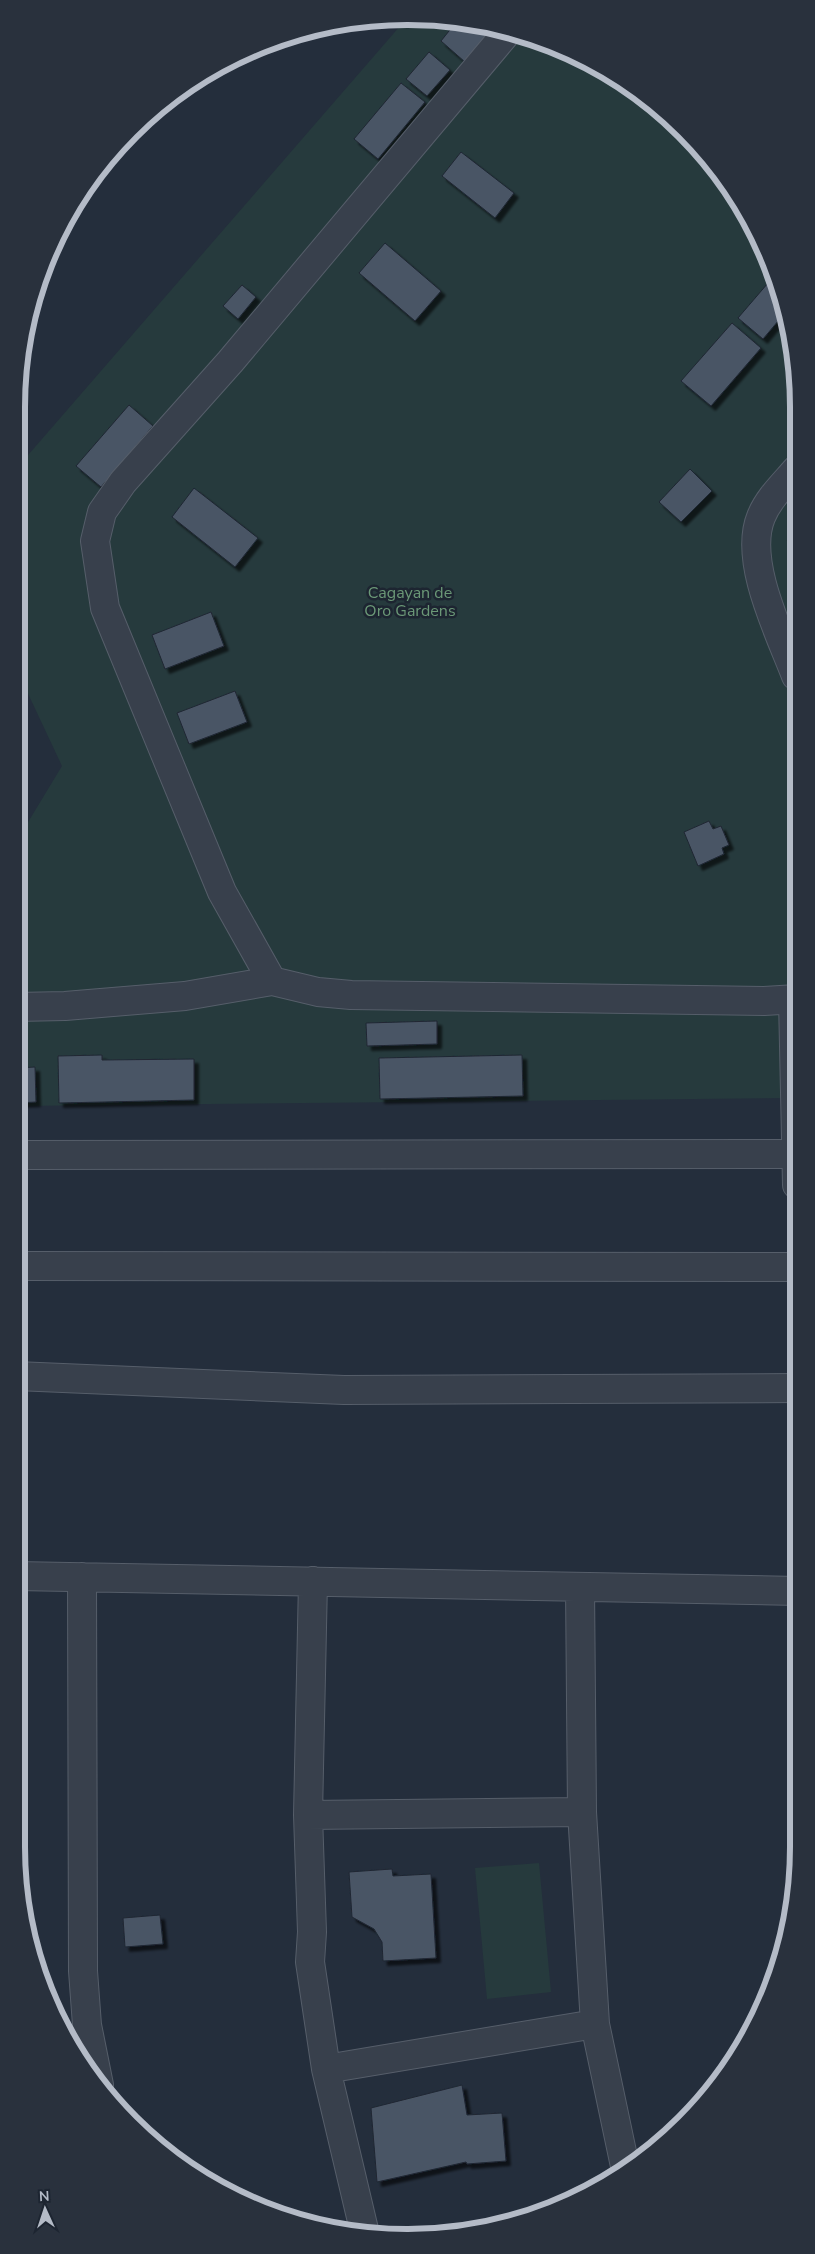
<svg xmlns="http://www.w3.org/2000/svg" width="815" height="2254" viewBox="0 0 815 2254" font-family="'Nunito Sans',sans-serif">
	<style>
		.green { fill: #263a3d }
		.building { fill: #4a5565; stroke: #1f2733; filter: url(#shadow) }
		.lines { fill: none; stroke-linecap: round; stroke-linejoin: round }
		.minor-casing { stroke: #565e6a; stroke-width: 30 }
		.minor { stroke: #38404c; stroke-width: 28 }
		.labels { text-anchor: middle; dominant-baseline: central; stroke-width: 5; stroke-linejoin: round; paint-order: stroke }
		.park-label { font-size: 16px; fill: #6b9877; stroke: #1d2531 }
		.rim { fill: none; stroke: #b4bbc7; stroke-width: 6 }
	</style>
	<defs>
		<filter id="shadow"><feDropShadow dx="4.5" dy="4.5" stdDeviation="1" flood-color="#0009"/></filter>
	</defs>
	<rect width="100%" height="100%" fill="#242e3c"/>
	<path class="green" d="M433,17L509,30L625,82L702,150L769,258L795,356L797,1098L16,1106V842L62,766L16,668V469L407,18Z
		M539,1863L551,1992L487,1999L475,1868Z"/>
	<path class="building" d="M457,21L494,27L465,62L441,41Z
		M429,52L450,70L427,96L406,79Z
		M401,83L425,102L378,159L354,139Z
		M461,152L514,193L495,218L442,176Z
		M385,243L441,291L415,321L359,273Z
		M774,276L784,314L763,339L738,318Z
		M242,285L256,297L238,319L223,306Z
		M732,323L761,348L711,406L681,381Z
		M129,405L153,426L101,487L76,466Z
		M690,469L712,491L681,522L659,502Z
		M194,488L258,538L235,567L172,517Z
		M796,531V548L787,541Z
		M211,612L224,646L165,669L152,635Z
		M235,691L247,722L189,744L177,713Z
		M709,821L713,829L721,826L729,845L722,848L724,854L698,866L684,832Z
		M437,1021V1044L367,1046L366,1023Z
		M102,1055V1060L194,1059V1100L59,1103L58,1056Z
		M522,1055L523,1096L380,1099L379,1058Z
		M35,1067L36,1102L16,1103V1068Z
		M392,1869L393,1876L431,1874L436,1958L383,1961L382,1942L374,1929L352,1917L349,1872Z
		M160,1915L163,1944L125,1947L123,1918Z
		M462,2085L467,2115L502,2113L506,2161L467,2164L466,2162L377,2182L371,2108Z"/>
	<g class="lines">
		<defs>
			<path id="minor" d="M509,30L230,362L123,482L102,512L95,541L105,608L222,892L272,981L318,992L351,995L764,1001L797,999
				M796,470C784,484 768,499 761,517C743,561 780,634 796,676
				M793,1000L797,1185
				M16,1007L65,1006L185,996L272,981
				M16,1155L797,1154
				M16,1266L797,1267
				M16,1376L344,1390L798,1388
				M16,1576L798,1591
				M82,1577L83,1971L87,2025L99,2085
				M313,1581L308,1815L312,1932L310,1962L326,2069L365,2234
				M580,1587L582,1812L595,2024L626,2171
				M308,1815L582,1812
				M326,2069L595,2024"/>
		</defs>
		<use href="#minor" class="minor-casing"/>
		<use href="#minor" class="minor"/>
	</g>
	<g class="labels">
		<g class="park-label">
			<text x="410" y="593">Cagayan de<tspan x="410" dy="18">Oro Gardens</tspan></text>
		</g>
	</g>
	<path d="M0 0H815V2254H0ZM407 25H408A382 382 0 0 1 790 407V1847A382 382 0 0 1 408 2229H407A382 382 0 0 1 25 1847V407A382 382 0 0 1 407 25Z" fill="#29313d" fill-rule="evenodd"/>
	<path class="rim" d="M407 25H408A382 382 0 0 1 790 407V1847A382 382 0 0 1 408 2229H407A382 382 0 0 1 25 1847V407A382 382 0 0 1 407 25Z"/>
	<g transform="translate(45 2209) rotate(357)" stroke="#1d2531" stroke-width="4" paint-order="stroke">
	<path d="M0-4L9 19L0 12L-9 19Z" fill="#b4bbc7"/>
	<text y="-8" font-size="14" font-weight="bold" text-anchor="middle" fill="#b4bbc7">N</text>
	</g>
</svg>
